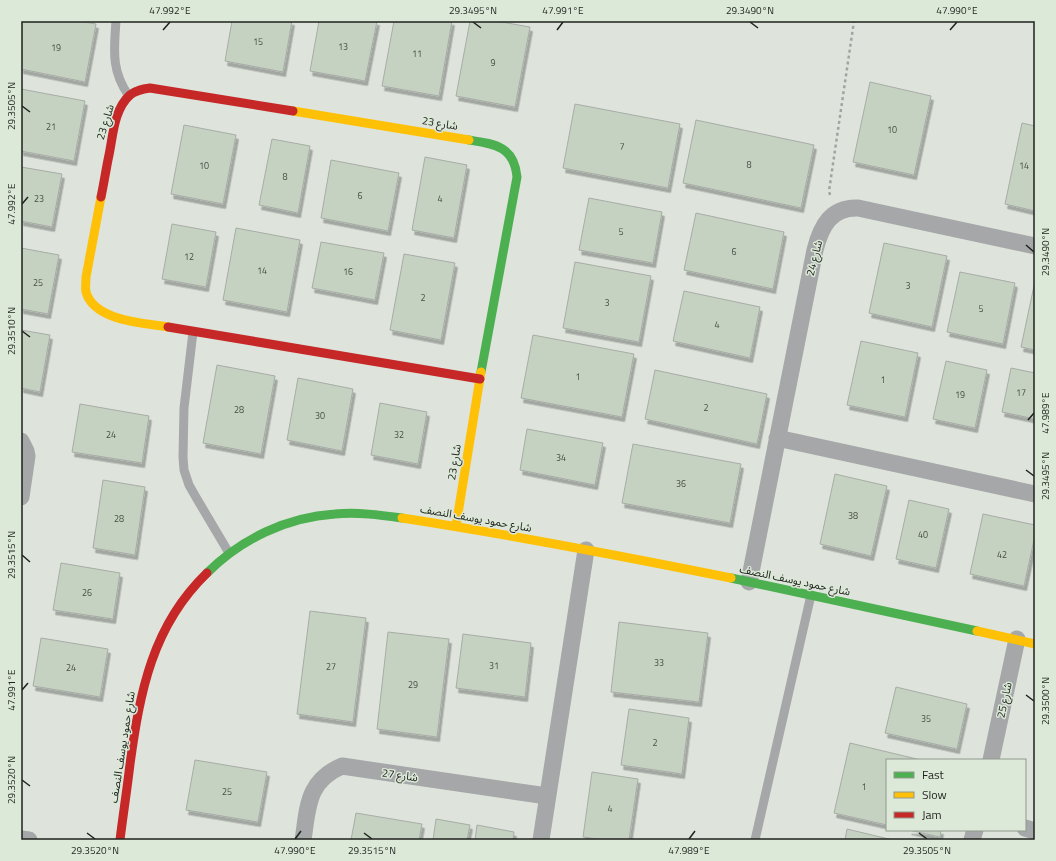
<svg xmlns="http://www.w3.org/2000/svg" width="1056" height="861" viewBox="0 0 1056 861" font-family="'Titillium Web','Noto Sans Arabic',sans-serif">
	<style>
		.building { fill: #c5d1c1; stroke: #a7aca6; filter: url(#shadow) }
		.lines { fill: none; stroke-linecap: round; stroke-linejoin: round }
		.path { stroke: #a2a4a3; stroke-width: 2.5; stroke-dasharray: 3 3; stroke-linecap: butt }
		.lane { stroke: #a5a7a8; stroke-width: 9 }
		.street { stroke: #a5a7a8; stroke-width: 17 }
		.fast { stroke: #4caf50; stroke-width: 9 }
		.slow { stroke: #ffc107; stroke-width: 9 }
		.jam { stroke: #c62828; stroke-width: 9 }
		.ticks { fill: none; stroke: #1e221d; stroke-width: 1.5 }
		.labels { text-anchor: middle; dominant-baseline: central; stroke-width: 3; stroke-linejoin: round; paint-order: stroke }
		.number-label { font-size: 9px; fill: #484e46 }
		.street-label { font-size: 11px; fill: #1e221d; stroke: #dce8d8 }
		.neatline { fill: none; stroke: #1e221d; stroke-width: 1.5 }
		.ticks-label { font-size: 10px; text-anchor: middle; fill: #1e221d }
	</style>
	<defs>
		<filter id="shadow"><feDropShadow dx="2.5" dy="4.5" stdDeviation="0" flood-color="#0004"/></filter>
	</defs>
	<rect width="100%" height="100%" fill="#dee4dc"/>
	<path class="building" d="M21,21H79L96,24L85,82L21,69Z
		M232,21H292L283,72L225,61Z
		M319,21H377L365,81L310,71Z
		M394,21H452L439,96L382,86Z
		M470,21H496L530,27L515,107L456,96Z
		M870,82L931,96L914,175L853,162Z
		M21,89L85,101L74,161L21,151Z
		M575,104L680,124L668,188L563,168Z
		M696,120L814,145L801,208L683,183Z
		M1022,123L1035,126V211L1005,204Z
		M184,125L236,135L223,204L171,194Z
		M272,139L310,146L298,213L259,205Z
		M425,157L467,165L454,238L412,230Z
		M331,160L399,173L388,231L321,218Z
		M21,167L62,174L52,227L21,221Z
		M589,198L662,212L653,263L579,250Z
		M696,213L784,232L773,289L684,270Z
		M172,224L216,232L206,287L162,279Z
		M236,228L300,240L287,312L223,300Z
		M321,242L384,253L375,300L312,288Z
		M884,243L947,256L932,327L869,313Z
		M21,248L59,255L48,314L21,309Z
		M404,254L455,263L441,340L390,330Z
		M575,262L651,276L639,342L563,328Z
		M960,272L1015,283L1003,344L947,332Z
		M1035,281V350L1021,347Z
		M684,291L760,307L750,358L673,341Z
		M21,330L50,335L40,392L21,388Z
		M533,335L634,354L622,417L521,398Z
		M861,341L918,353L905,417L847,405Z
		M946,361L987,370L975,428L933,419Z
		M217,365L275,376L261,454L203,443Z
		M1011,368L1035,373V419L1002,412Z
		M655,370L767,394L757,444L645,419Z
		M298,378L353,389L342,451L287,440Z
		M380,403L427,412L418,464L371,455Z
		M80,404L149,416L142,463L72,452Z
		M527,429L603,443L595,485L520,470Z
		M633,444L741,464L730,523L622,503Z
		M835,474L887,486L871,556L820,544Z
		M103,480L145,487L135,555L93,548Z
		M909,500L949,509L936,568L896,559Z
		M983,514L1035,525V535L1024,586L970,574Z
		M61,563L120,573L113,619L53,610Z
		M310,611L366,618L353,722L297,714Z
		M619,622L708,633L699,702L611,692Z
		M388,632L449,639L437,737L377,729Z
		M463,634L531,643L525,697L456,688Z
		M41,638L108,649L100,697L33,686Z
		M896,687L967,704L957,749L885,733Z
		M629,709L689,718L682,774L621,765Z
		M850,743L921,760H887V825L834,813Z
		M195,760L267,772L258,822L186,810Z
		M592,772L638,779L629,840H604L583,837Z
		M356,813L422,824L419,840H351Z
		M436,819L470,825L467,840H433Z
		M477,825L514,832L513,840H475Z
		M847,829L893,840H845Z
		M909,830H941L940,837Z"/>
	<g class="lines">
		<path class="path" d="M830,195L829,191L854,21"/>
		<path class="lane" d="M116,21C114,50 111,71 129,96
			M193,332L184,408L183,457L184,470L189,485L197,499L229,553
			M755,840L811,595"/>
		<path class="street" d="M777,438L1035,494
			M21,441L26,451L27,456L21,497
			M749,582L815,250C821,226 831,207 858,208L1035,246
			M991,760L1017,639
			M1025,828L1035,831
			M21,839L29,840
			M303,840C308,807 307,781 342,766L547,796
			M541,840L586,550
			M972,840L975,830"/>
		<path class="fast" d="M469,140C495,144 514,146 517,177L481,372
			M207,573C241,539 287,517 335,514C358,512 380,515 402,518
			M731,578L977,631"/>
		<path class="slow" d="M293,111L469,140
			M101,197L86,277C86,282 85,287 86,292C94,321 144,323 168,327
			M402,518C512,535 622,556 731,578
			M456,526L481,372
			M977,631L1035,644"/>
		<path class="jam" d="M101,197C104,183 106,169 109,155C113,136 114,109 130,95C136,90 143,89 150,88L293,111
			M168,327L480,379
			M120,840C123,815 127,790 130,764C140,692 152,626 207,573"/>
	</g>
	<path class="ticks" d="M473,22L481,28M750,22L758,28M163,30L170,22M557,30L563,22M950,30L957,22M22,106L30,112M22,204L28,197M1026,245L1034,252M22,331L30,337M1028,420L1034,413M1026,470L1034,476M22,555L30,562M22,690L28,683M1026,695L1034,701M22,780L30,786M87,833L95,839M364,833L372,839M919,833L927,839M295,839L301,831M689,839L695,831"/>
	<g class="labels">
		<g class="number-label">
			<text x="258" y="41">15</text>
			<text x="343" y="46">13</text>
			<text x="56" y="47">19</text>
			<text x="417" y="53">11</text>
			<text x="493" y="62">9</text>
			<text x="51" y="126">21</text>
			<text x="892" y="129">10</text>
			<text x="622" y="146">7</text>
			<text x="749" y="164">8</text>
			<text x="204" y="165">10</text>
			<text x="1024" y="165">14</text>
			<text x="285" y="176">8</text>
			<text x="360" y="195">6</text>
			<text x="39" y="198">23</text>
			<text x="440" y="198">4</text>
			<text x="621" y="231">5</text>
			<text x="734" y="251">6</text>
			<text x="189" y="256">12</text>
			<text x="262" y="270">14</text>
			<text x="348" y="271">16</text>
			<text x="38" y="282">25</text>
			<text x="908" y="285">3</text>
			<text x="423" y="297">2</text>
			<text x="607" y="302">3</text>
			<text x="981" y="308">5</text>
			<text x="717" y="324">4</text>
			<text x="578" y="376">1</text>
			<text x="883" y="379">1</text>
			<text x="1021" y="392">17</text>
			<text x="960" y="394">19</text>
			<text x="706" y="407">2</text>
			<text x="239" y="409">28</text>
			<text x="320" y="415">30</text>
			<text x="111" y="434">24</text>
			<text x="399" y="434">32</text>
			<text x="561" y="457">34</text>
			<text x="681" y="483">36</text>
			<text x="853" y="515">38</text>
			<text x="119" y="518">28</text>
			<text x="923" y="534">40</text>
			<text x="1002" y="554">42</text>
			<text x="87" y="592">26</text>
			<text x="659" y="662">33</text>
			<text x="494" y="665">31</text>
			<text x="331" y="666">27</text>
			<text x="71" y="667">24</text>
			<text x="413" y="684">29</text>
			<text x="926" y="718">35</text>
			<text x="655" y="742">2</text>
			<text x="864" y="786">1</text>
			<text x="227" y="791">25</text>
			<text x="610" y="808">4</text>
		</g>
		<g class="street-label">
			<text transform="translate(105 122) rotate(-73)">شارع 23</text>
			<text transform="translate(440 123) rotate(9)">شارع 23</text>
			<text transform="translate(814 258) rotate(-76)">شارع 24</text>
			<text transform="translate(454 462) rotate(-81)">شارع 23</text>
			<text transform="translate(476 518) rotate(10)">شارع حمود يوسف النصف</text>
			<text transform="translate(795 580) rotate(12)">شارع حمود يوسف النصف</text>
			<text transform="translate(1004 700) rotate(-78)">شارع 25</text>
			<text transform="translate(122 747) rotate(-81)">شارع حمود يوسف النصف</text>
			<text transform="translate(400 775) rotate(8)">شارع 27</text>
		</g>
	</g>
	<rect width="1056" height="861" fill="none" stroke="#dce8d8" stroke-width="44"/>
	<rect x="886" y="759" width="140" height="72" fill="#dce8d8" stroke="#90998d"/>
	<rect x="894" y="772" width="20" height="6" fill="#4caf50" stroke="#90998d"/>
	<text x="922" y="779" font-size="12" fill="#1e221d">Fast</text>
	<rect x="894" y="792" width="20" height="6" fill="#ffc107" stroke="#90998d"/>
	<text x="922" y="799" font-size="12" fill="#1e221d">Slow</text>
	<rect x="894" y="812" width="20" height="6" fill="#c62828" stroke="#90998d"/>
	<text x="922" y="819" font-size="12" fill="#1e221d">Jam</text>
	<rect x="22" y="22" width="1012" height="817" class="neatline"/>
	<g class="ticks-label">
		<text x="170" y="14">47.992°E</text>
		<text x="473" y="14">29.3495°N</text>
		<text x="563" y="14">47.991°E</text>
		<text x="750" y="14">29.3490°N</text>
		<text x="957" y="14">47.990°E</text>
		<text transform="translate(11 106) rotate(-90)" y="4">29.3505°N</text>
		<text transform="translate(11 204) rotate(-90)" y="4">47.992°E</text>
		<text transform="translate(1045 252) rotate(-90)" y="4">29.3490°N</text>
		<text transform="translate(11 331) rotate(-90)" y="4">29.3510°N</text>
		<text transform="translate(1045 413) rotate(-90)" y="4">47.989°E</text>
		<text transform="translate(1045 476) rotate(-90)" y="4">29.3495°N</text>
		<text transform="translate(11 555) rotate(-90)" y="4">29.3515°N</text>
		<text transform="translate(11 690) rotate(-90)" y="4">47.991°E</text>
		<text transform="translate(1045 701) rotate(-90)" y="4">29.3500°N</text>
		<text transform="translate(11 780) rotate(-90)" y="4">29.3520°N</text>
		<text x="95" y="854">29.3520°N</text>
		<text x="295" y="854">47.990°E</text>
		<text x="372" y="854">29.3515°N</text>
		<text x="689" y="854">47.989°E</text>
		<text x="927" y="854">29.3505°N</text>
	</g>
</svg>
